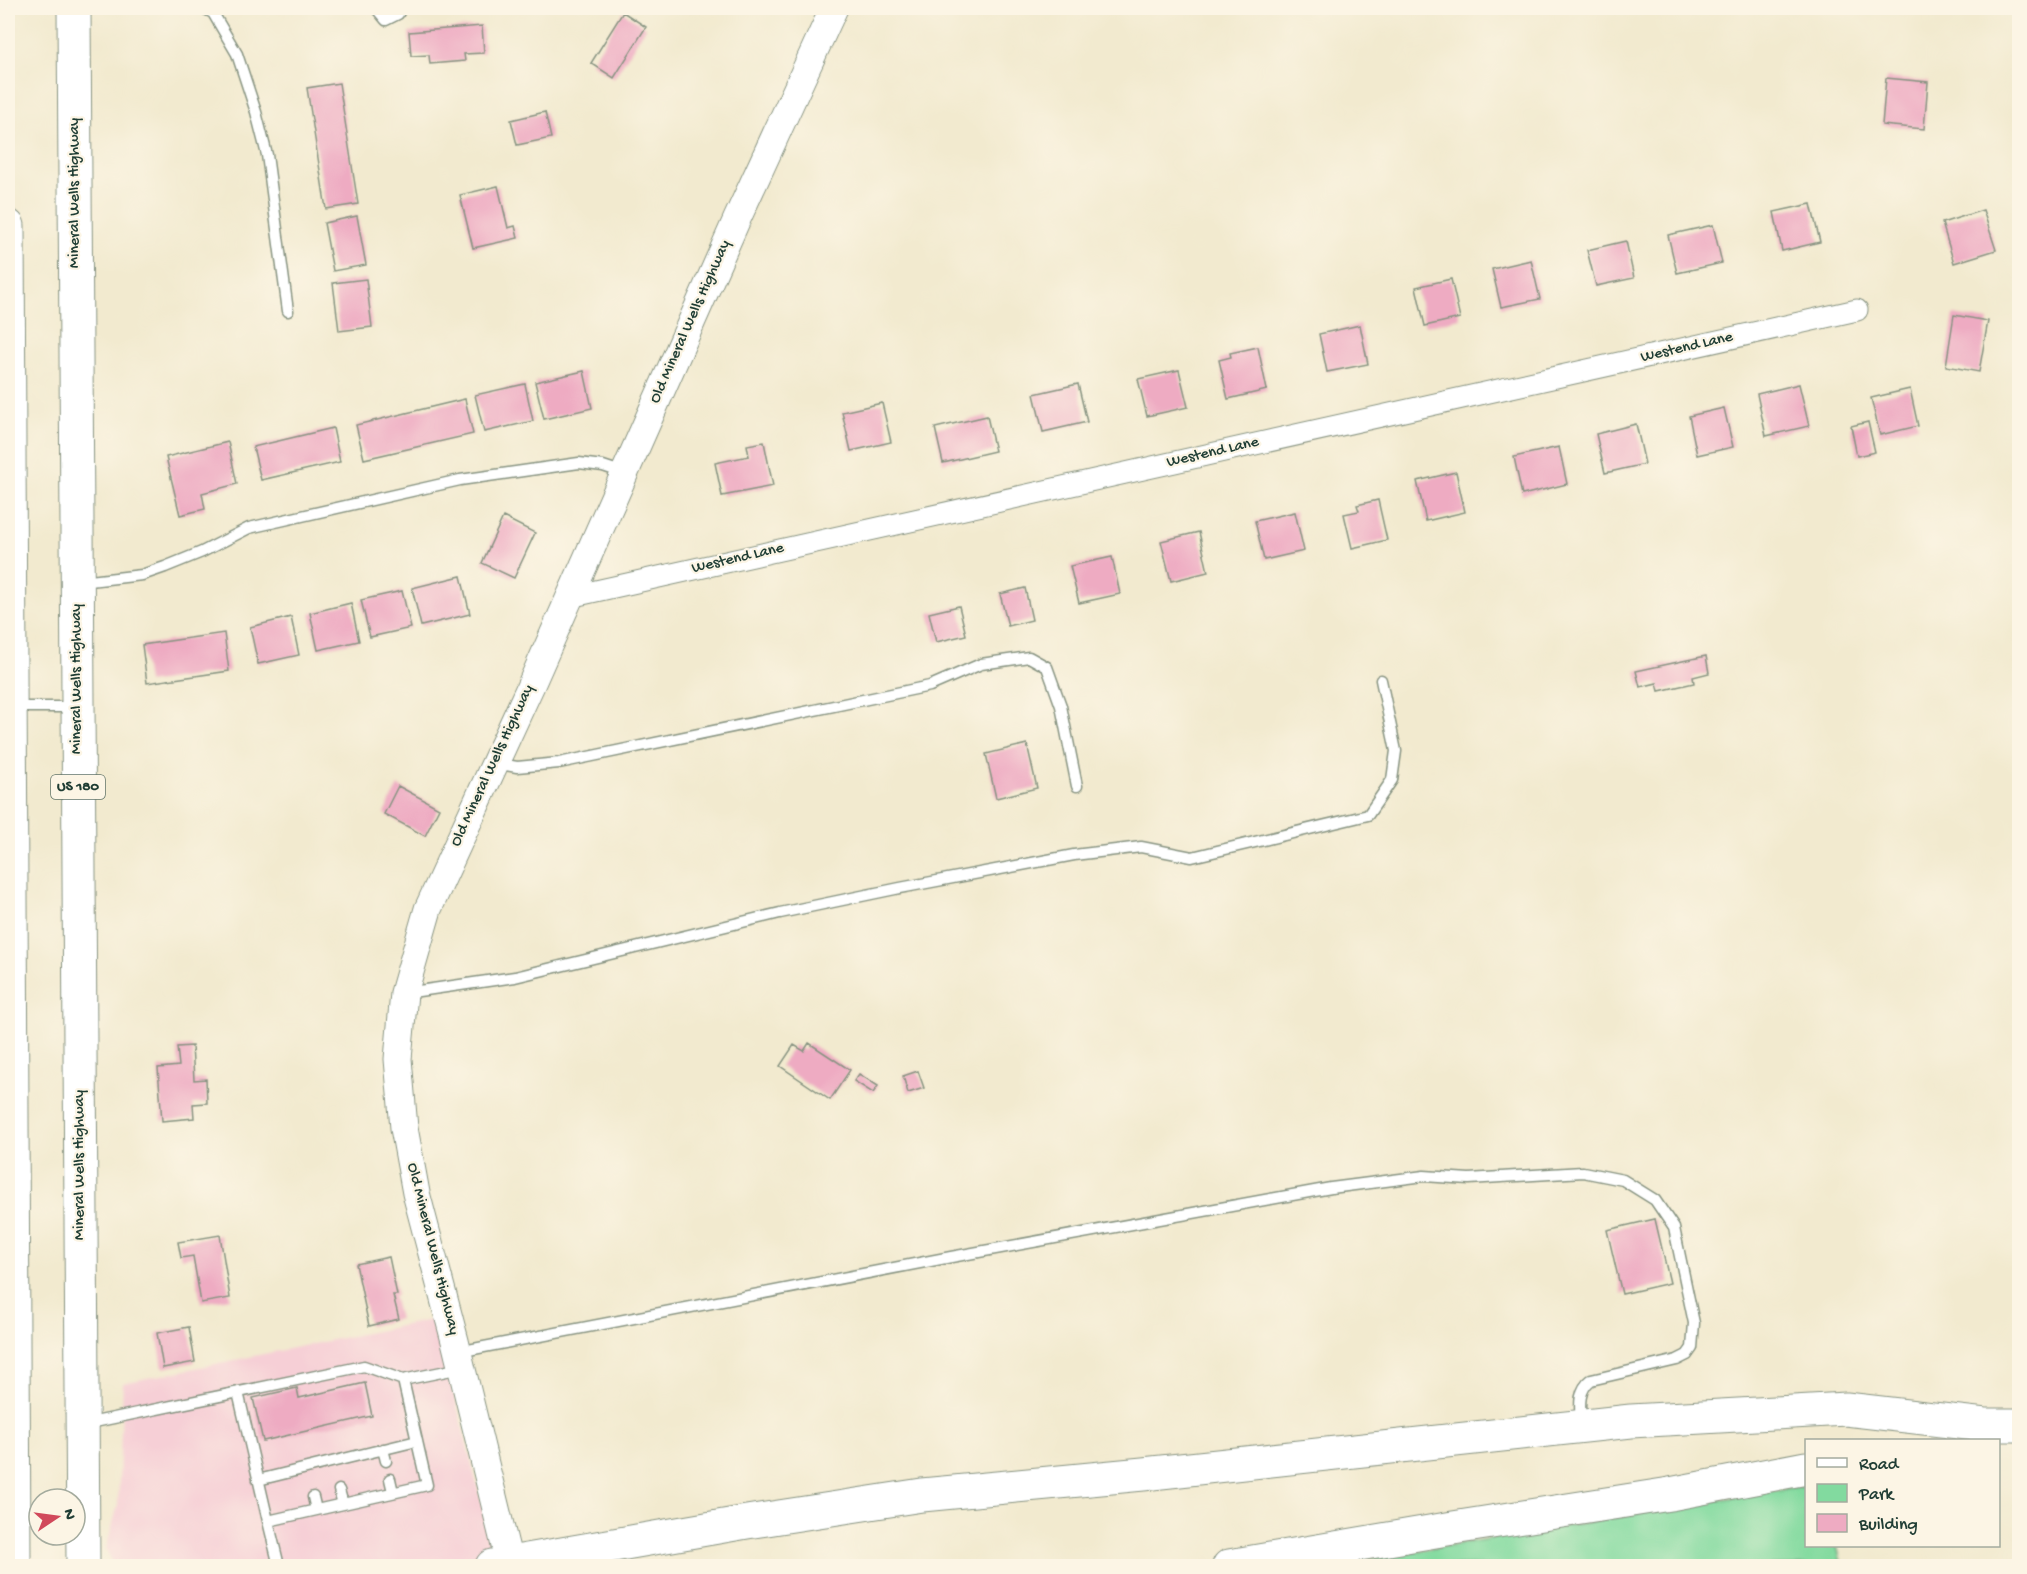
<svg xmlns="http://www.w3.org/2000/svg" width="2027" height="1574" viewBox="0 0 2027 1574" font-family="'Gochi Hand',sans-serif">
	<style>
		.built { fill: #f6cfd6 }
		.green { fill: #82da9f; stroke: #508c6a; stroke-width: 1.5 }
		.building { fill: #eeabc2 }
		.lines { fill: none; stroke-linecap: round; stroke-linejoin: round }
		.service-casing { stroke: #889482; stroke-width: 13 }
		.minor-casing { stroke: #889482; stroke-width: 23 }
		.tertiary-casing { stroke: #889482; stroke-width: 29 }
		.primary-casing { stroke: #889482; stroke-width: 35 }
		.service { stroke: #fff; stroke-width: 10 }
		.minor { stroke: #fff; stroke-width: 21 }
		.tertiary { stroke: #fff; stroke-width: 27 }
		.primary { stroke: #fff; stroke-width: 33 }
		.labels { text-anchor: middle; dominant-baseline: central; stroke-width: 4.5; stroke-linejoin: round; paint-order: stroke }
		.shield { fill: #fcf5e5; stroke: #617469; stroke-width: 1.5 }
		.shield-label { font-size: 15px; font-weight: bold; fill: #1f3d34 }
		.street-label { font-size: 16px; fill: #1f3d34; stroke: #fcf5e5 }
	</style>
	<rect width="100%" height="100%" fill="#fcf5e5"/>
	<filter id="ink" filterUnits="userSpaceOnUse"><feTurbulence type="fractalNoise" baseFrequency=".0167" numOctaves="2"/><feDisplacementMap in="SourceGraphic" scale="12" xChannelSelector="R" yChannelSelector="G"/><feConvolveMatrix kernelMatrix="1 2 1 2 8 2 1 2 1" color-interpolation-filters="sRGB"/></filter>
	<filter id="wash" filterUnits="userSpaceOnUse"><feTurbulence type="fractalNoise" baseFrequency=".008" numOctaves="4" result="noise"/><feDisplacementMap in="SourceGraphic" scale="24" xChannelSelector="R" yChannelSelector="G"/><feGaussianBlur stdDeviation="1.35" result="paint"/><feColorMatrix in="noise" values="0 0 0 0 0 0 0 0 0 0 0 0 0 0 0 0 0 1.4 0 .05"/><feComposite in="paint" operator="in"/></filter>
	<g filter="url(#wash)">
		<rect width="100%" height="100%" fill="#f2eacf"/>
		<path class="built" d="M435,1319L492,1544L470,1561L435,1566H113L106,1549L118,1505L123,1383Z"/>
		<path class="green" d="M1806,1485V1546H1837L1842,1566H1328Z"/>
		<g id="blocks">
			<path class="building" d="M623,12L646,27L614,78L591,63Z
				M482,26L484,53L464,54L465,61L430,64L429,55L411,56L409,32Z
				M1886,78L1928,82L1924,129L1882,125Z
				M339,83L358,204L326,209L307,88Z
				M545,112L551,138L517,145L511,120Z
				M498,186L508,228L515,226L518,238L473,248L460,195Z
				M1811,204L1820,242L1782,251L1774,212Z
				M1983,210L1996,250L1954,263L1942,223Z
				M357,216L366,265L333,271L324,223Z
				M1713,225L1722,263L1677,273L1668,235Z
				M1626,241L1634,278L1596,286L1587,250Z
				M1531,260L1540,299L1501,307L1492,269Z
				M366,279L372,327L339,331L333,283Z
				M1451,279L1460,318L1425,326L1416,287Z
				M1954,315L1988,321L1979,372L1946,366Z
				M1360,325L1368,364L1327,372L1319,334Z
				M1258,347L1267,390L1228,399L1219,360L1231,357L1230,353Z
				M1179,370L1188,407L1147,416L1138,379Z
				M584,371L592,408L544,419L535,382Z
				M525,384L533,421L484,432L475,395Z
				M1078,384L1087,422L1043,432L1034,394Z
				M1799,384L1809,426L1766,436L1757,394Z
				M1910,389L1918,426L1880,435L1871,398Z
				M465,399L473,434L364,459L356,425Z
				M882,403L891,442L851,451L842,412Z
				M1724,408L1733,447L1697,455L1689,416Z
				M987,416L995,451L943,463L935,428Z
				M1868,422L1875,452L1857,456L1851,426Z
				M1636,424L1645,464L1605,473L1596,434Z
				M333,428L340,462L261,480L253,447Z
				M228,442L237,484L202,493L205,509L180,515L166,457Z
				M764,442L773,486L722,496L715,463L749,456L747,445Z
				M1559,447L1567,484L1522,495L1514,457Z
				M1456,472L1465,512L1426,521L1417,481Z
				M1378,500L1387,540L1352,548L1344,514L1359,511L1357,505Z
				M1295,512L1304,551L1264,560L1255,521Z
				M503,517L535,533L514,578L482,563Z
				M1199,532L1208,572L1171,581L1161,541Z
				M1112,557L1120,594L1079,603L1070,566Z
				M461,576L470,614L421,626L412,588Z
				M1025,588L1032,620L1008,626L1000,594Z
				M402,591L411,628L370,637L361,600Z
				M351,603L359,641L318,650L310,613Z
				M959,606L966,635L936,642L929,613Z
				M291,617L299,655L258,664L250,627Z
				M224,633L229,671L147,683L142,645Z
				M1706,656L1709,673L1693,677L1694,683L1659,691L1657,683L1640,687L1636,671Z
				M1027,744L1037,788L996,798L986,754Z
				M398,786L439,808L425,836L384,814Z
				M809,1043L850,1070L830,1100L780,1066L794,1045L804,1051Z
				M192,1046L194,1080L206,1079L207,1103L193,1104L194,1118L162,1121L158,1068L179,1066L177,1047Z
				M918,1071L924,1088L908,1093L903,1076Z
				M859,1074L878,1086L873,1093L854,1081Z
				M1655,1219L1670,1283L1622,1294L1607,1230Z
				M220,1235L230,1298L201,1303L193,1256L181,1258L178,1242Z
				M389,1257L397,1295H393L399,1319L369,1326L356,1264Z
				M189,1327L195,1362L163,1368L157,1333Z
				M365,1383L372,1416L263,1441L253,1398L297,1388L299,1398Z"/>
		</g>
	</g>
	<g filter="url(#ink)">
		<use href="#blocks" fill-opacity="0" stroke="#889482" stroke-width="1.5"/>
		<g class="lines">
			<defs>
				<path id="service" d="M203,8L213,13L237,54L256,112L267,155L288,311
					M376,8L386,20L398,14L401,8
					M81,582L142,575L165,567L202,552L249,528L460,480L579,463L603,466L624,473
					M15,707H74
					M495,763L517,767L559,763L930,686L981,664L1029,657L1047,667L1061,706L1077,786
					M405,993L515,977L780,913L900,888L1074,855L1141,847L1192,857L1368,815L1392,780L1396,751L1381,680
					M458,1352L951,1257L1331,1188L1424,1176L1469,1179L1583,1172L1623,1180L1655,1200L1674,1228L1694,1323L1692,1348L1687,1355L1677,1360L1591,1380C1577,1391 1580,1407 1581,1423
					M238,1392L268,1521L427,1485L403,1380
					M85,1424L364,1366L403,1380L461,1368
					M383,1449L386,1461
					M390,1479L393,1492
					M258,1480L417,1441
					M339,1490L343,1504
					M313,1497L316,1510
					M268,1521L279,1566"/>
				<path id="minor" d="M569,597L1857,310"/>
				<path id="tertiary" d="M510,1566L455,1341L416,1193L404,1128L398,1059L404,993L428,909L531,685L737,219L834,8"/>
				<path id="primary" d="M74,8L83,1566
					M8,226L14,1566
					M492,1566L747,1522L922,1495L1143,1474L1631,1421L1846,1409L1985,1425H2020
					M1229,1566L1453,1528L1670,1494L1806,1468"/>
			</defs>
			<use href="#service" class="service-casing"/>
			<use href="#minor" class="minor-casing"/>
			<use href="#tertiary" class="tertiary-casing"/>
			<use href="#primary" class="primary-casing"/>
			<use href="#service" class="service"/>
			<use href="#minor" class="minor"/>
			<use href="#tertiary" class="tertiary"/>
			<use href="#primary" class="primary"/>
		</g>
	</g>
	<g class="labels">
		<rect class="shield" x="51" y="775" width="54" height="24" rx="4.5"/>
		<g class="shield-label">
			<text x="78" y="787">US 180</text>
		</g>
		<g class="street-label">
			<text transform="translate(75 193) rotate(-90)">Mineral Wells Highway</text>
			<text transform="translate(691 322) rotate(-66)">Old Mineral Wells Highway</text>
			<text transform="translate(1687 348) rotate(-13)">Westend Lane</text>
			<text transform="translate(1213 453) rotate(-13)">Westend Lane</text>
			<text transform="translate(738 559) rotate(-13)">Westend Lane</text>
			<text transform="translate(77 679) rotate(-90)">Mineral Wells Highway</text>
			<text transform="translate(493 766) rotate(-65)">Old Mineral Wells Highway</text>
			<text transform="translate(80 1165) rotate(-90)">Mineral Wells Highway</text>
			<text transform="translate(432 1249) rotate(76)">Old Mineral Wells Highway</text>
		</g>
	</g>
	<rect width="2027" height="1574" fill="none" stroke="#fcf5e5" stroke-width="30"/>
	<rect x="1805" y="1439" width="195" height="108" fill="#fcf5e5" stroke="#a4ab9e" stroke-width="1.5"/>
	<rect x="1817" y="1458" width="30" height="9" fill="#ffffff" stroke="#a4ab9e" stroke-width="1.5"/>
	<text x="1859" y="1469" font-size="18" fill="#1f3d34">Road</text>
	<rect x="1817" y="1484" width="30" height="18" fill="#82da9f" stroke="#a4ab9e" stroke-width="1.5"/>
	<text x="1859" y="1499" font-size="18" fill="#1f3d34">Park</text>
	<rect x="1817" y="1514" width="30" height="18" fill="#eeabc2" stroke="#a4ab9e" stroke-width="1.5"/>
	<text x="1859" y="1529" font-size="18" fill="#1f3d34">Building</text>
	<g transform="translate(57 1517) rotate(77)"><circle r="28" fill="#fcf5e5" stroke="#a4ab9e" stroke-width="1.5"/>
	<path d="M0-4.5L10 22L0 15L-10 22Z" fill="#d1495b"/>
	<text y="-9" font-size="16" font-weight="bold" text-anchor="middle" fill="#1f3d34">N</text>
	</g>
</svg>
